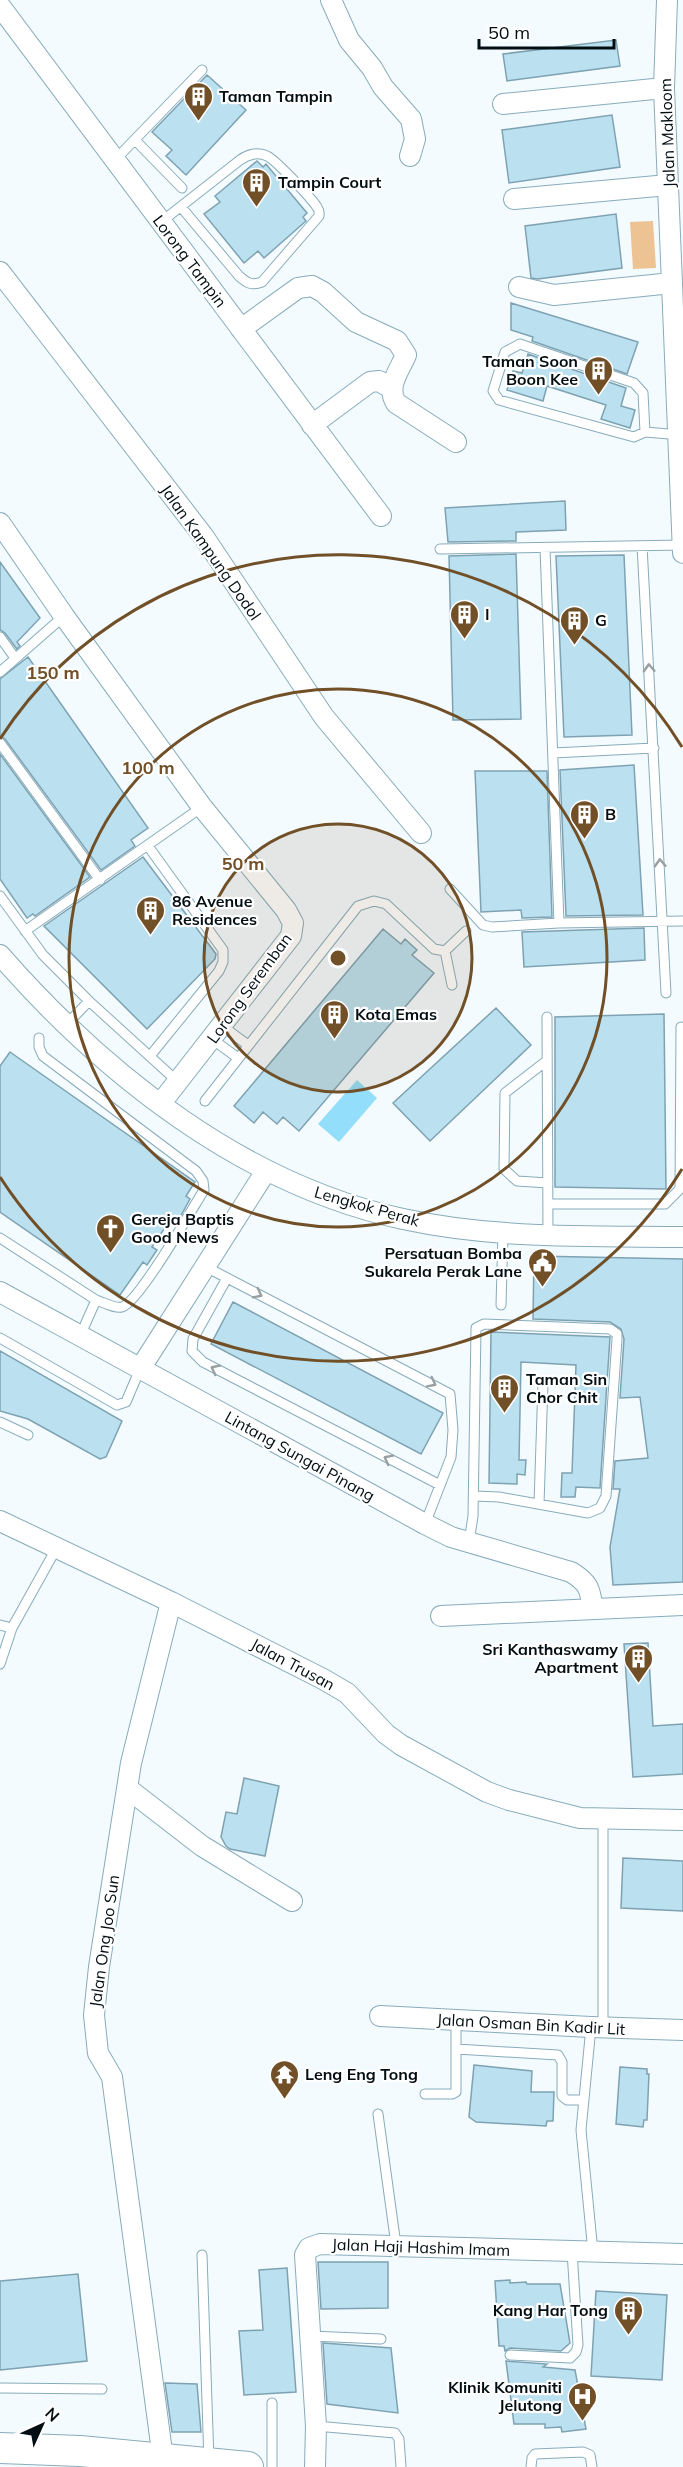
<svg xmlns="http://www.w3.org/2000/svg" width="683" height="2467" viewBox="0 0 683 2467" font-family="Mulish,sans-serif">
	<style>
		.green { fill: #edc394 }
		.water { fill: #93dffb }
		.building { fill: #bbe1f0; stroke: #7ea2b1; stroke-width: 1.5 }
		.lines { fill: none; stroke-linecap: round; stroke-linejoin: round }
		.service-casing { stroke: #88acbb; stroke-width: 11 }
		.minor-casing { stroke: #88acbb; stroke-width: 22 }
		.primary-casing { stroke: #88acbb; stroke-width: 32 }
		.service { stroke: #fff; stroke-width: 9 }
		.minor { stroke: #fff; stroke-width: 20 }
		.primary { stroke: #fff; stroke-width: 30 }
		.oneway { stroke: #9a9fa1 }
		.ring { fill: none; stroke: #714f27; stroke-width: 3 }
		.labels { text-anchor: middle; dominant-baseline: central; stroke-width: 4.5; stroke-linejoin: round; paint-order: stroke }
		.poi-label { font-size: 16px; font-weight: bold; fill: #030e13; stroke: #fff; text-anchor: start }
		.street-label { font-size: 16px; fill: #030e13; stroke: #fff }
		.centre { fill: #714f27; stroke: #fff; stroke-width: 3 }
		.ring-label { font-size: 18px; text-anchor: middle; font-weight: bold; fill: #714f27; stroke: #fff; stroke-width: 4.5; stroke-linejoin: round; paint-order: stroke }
	</style>
	<rect width="100%" height="100%" fill="#f3fbfe"/>
	<path class="green" d="M653,221L656,268L633,269L630,222Z"/>
	<path class="water" d="M357,1080L377,1098L339,1142L318,1124Z"/>
	<path class="building" d="M616,40L620,66L507,81L503,54Z
		M207,75L246,110L186,175L166,156L172,150L152,132Z
		M612,115L620,167L509,183L502,130Z
		M257,161L263,167L266,164L307,213L303,217L306,221L264,258L258,251L244,263L204,214L220,202L215,196Z
		M616,214L622,268L538,279L531,278L525,226Z
		M511,303L638,342L627,374L532,341L533,337L511,330Z
		M528,354L626,388L621,406L635,410L630,428L601,419L606,405L547,386L543,401L507,390L513,371L522,373Z
		M565,501L566,530L516,532V541L448,542L445,508Z
		M516,554L521,719L453,720L449,556Z
		M624,555L632,735L564,737L556,556Z
		M0,562L40,618L17,642L20,646L17,649L5,633L0,630Z
		M28,657L148,828L131,840L135,846L101,870L5,739L0,736V679Z
		M0,754L90,877L35,916L33,914L27,918L0,879Z
		M634,765L643,915L566,916L560,770Z
		M475,771H547L552,917L522,918L521,910L481,912Z
		M143,857L216,954L215,959L147,1029L44,926Z
		M644,928L645,960L524,967L522,932Z
		M383,929L401,944L405,939L417,950L412,955L434,973L299,1131L283,1117L277,1124L263,1112L254,1123L234,1106Z
		M496,1008L531,1045L430,1141L393,1103Z
		M664,1014L666,1189L555,1187V1017Z
		M10,1052L195,1182L186,1196L190,1199L179,1219L177,1221L172,1217L152,1247L157,1250L147,1265L143,1262L120,1295L0,1212V1066Z
		M534,1256L683,1259V1582L613,1585L610,1547L620,1489H613L615,1461L648,1458L640,1397L620,1398L624,1339L621,1329L610,1322L533,1319Z
		M233,1302L443,1413L421,1454L211,1344Z
		M491,1332L610,1337L600,1488L576,1487L575,1497H561L562,1473H572L576,1365L521,1362L519,1460H526L525,1475L517,1474V1484L489,1483Z
		M0,1351L122,1421L106,1457L100,1459L28,1419L0,1411Z
		M648,1643L653,1726L683,1724V1774L633,1777L624,1644Z
		M244,1778L279,1786L265,1856L230,1849L226,1846L221,1837L226,1812L237,1814Z
		M623,1858L683,1861V1911L621,1908Z
		M474,2065L532,2071L531,2092H554L553,2121H547L546,2126L476,2122L469,2117Z
		M620,2067L647,2069V2074H649L647,2120H644L643,2127L616,2124Z
		M318,2262H388V2308L321,2309Z
		M287,2268L296,2392L244,2395L239,2331L263,2330L259,2270Z
		M78,2274L87,2361L0,2370V2281Z
		M510,2280V2283L526,2282L527,2284H560L570,2343L561,2351L510,2348L505,2351L504,2346H499L495,2281Z
		M596,2291L667,2295L662,2380L591,2376Z
		M323,2343L391,2348L398,2413L327,2404Z
		M506,2361L547,2364L543,2367L575,2370L586,2429L562,2432L561,2427L545,2428V2424H514Z
		M165,2383L197,2384L201,2432H172Z"/>
	<g class="lines">
		<defs>
			<path id="service" d="M135,140L182,188
				M115,160L202,70
				M161,222L240,160C247,155 258,151 267,156C276,160 311,198 317,207C320,212 319,211 319,216L262,282C251,286 247,283 239,276L181,207
				M645,432L643,393L634,383L520,344L505,352L493,391L499,400L634,437L645,432L681,435
				M642,546L666,993
				M545,548L559,923
				M440,549L683,545
				M0,637L15,658
				M0,672L64,616
				M0,743L100,880
				M553,753L654,748
				M148,846L223,950V962L219,971L150,1056
				M450,889L483,925L492,927L559,923L683,921
				M0,896L43,955L89,1001L178,1082
				M25,931L202,807
				M445,951L452,985
				M547,1017L548,1236
				M67,1024L89,1001
				M222,1026L248,1045
				M39,1038V1047L43,1056L196,1171L203,1181L204,1190C192,1209 139,1302 122,1307C115,1309 103,1302 96,1300
				M212,1039L238,1058
				M545,1062L505,1093L504,1169L517,1181L548,1183
				M205,1101L358,906L374,901L386,904L434,949L445,951L466,931
				M549,1204H665L680,1189L681,1027
				M0,1238L96,1300L80,1336
				M206,1267L450,1394L453,1430L451,1457L425,1524
				M227,1278L193,1339L192,1351L203,1362L440,1485
				M501,1305L503,1233
				M0,1338L117,1405L126,1402L140,1369
				M0,1422L28,1435
				M539,1504L543,1383
				M469,1542L473,1516L476,1328L484,1324L610,1329L617,1334V1339L606,1496L600,1508L588,1513L499,1497L474,1496
				M0,1625L12,1628
				M0,1664L12,1628L56,1549
				M603,1819V2028
				M591,2027L581,2130L593,2252
				M456,2049L558,2055L562,2062V2096L567,2100H583
				M425,2094H452L456,2092V2020
				M378,2114L396,2245
				M202,2255L209,2461
				M311,2336L381,2339
				M510,2355L570,2358L576,2352L578,2345L572,2251
				M0,2388L102,2389
				M316,2426L395,2433L399,2439L401,2467
				M272,2467V2403
				M531,2467L532,2458L535,2454L583,2452L590,2455L592,2467"/>
			<path id="minor" d="M331,0L349,40L372,68L383,87L411,119L415,139L410,156
				M667,0L664,88L683,553
				M0,6L381,516
				M503,104L664,88
				M514,199L668,185
				M0,272L204,537L324,717L421,833
				M519,287L554,295L672,283
				M241,329L298,288L312,286L323,292L356,322L397,341L406,355C399,371 386,387 396,403L456,442
				M312,425L370,382L379,381L391,388
				M0,523L64,616L202,807L286,910L293,923L291,936L161,1103
				M0,955C105,1075 244,1185 403,1219C495,1239 590,1236 683,1237
				M0,1292L425,1524L451,1537L571,1572C589,1583 590,1589 593,1609
				M140,1369L266,1171
				M0,1521L171,1602L323,1679L347,1693L386,1734L401,1745L487,1792L509,1800L580,1818L683,1820
				M441,1616L683,1605
				M127,1788L202,1846L292,1901
				M380,2016L591,2027L683,2030
				M163,2459L112,2077L98,2053L94,2015L99,1967L131,1763L171,1602
				M315,2467L316,2426L305,2255L309,2248L320,2244L683,2254"/>
			<path id="primary" d="M0,2448L80,2451L248,2467"/>
		</defs>
		<use href="#service" class="service-casing"/>
		<use href="#minor" class="minor-casing"/>
		<use href="#primary" class="primary-casing"/>
		<use href="#service" class="service"/>
		<use href="#minor" class="minor"/>
		<use href="#primary" class="primary"/>
	</g>
	<defs><path id="oneway-chevron" d="M-2-3.5L2.5 0L-2 3.5" fill="none" stroke-width="1.6" stroke-linecap="round" stroke-linejoin="round" transform="scale(1.5)"/></defs>
	<g class="oneway">
		<use href="#oneway-chevron" transform="translate(649 668) rotate(-93)"/>
		<use href="#oneway-chevron" transform="translate(660 863) rotate(-93)"/>
		<use href="#oneway-chevron" transform="translate(258 1294) rotate(27)"/>
		<use href="#oneway-chevron" transform="translate(215 1369) rotate(-153)"/>
		<use href="#oneway-chevron" transform="translate(432 1383) rotate(27)"/>
		<use href="#oneway-chevron" transform="translate(388 1459) rotate(-153)"/>
	</g>
	<circle cx="338" cy="958" r="134" fill="#714f27" fill-opacity=".12"/>
	<g class="ring">
		<circle cx="338" cy="958" r="134"/>
		<circle cx="338" cy="958" r="269"/>
		<path d="M682 1169A403 403 0 0 1 0 1177M0 739A403 403 0 0 1 682 747"/>
	</g>
	<defs>
		<symbol id="building-pin" viewBox="-11 -11 22 30"><path d="M0 17L-7.5 6A9.5 9.5 0 1 1 7.5 6Z" fill="#714f27" stroke="#fff"/><path d="M-4-6H4V6H1V3H-1V6H-4ZM-2.5-4.3h1.7v1.8h-1.7ZM.8-4.3h1.7v1.8H.8ZM-2.5-1h1.7V.8h-1.7ZM.8-1h1.7V.8H.8Z" fill="#fff"/></symbol>
		<symbol id="church-pin" viewBox="-11 -11 22 30"><path d="M0 17L-7.5 6A9.5 9.5 0 1 1 7.5 6Z" fill="#714f27" stroke="#fff"/><path d="M-1.2-6h2.4v3.5h3.3v2.4h-3.3V6h-2.4V-.1h-3.3v-2.4h3.3Z" fill="#fff"/></symbol>
		<symbol id="civic-pin" viewBox="-11 -11 22 30"><path d="M0 17L-7.5 6A9.5 9.5 0 1 1 7.5 6Z" fill="#714f27" stroke="#fff"/><path d="M-.6-6.5H3V-4.5H.6V-3L4-1V1h2V6H-6V1h2V-1L-.6-3ZM-1.2 2.5V6h2.4V2.5Z" fill="#fff"/></symbol>
		<symbol id="temple-pin" viewBox="-11 -11 22 30"><path d="M0 17L-7.5 6A9.5 9.5 0 1 1 7.5 6Z" fill="#714f27" stroke="#fff"/><path d="M0-6L5-2H3V0L6.5 2.5H4V6H1.5V3h-3V6H-4V2.5H-6.5L-3 0V-2H-5Z" fill="#fff"/></symbol>
		<symbol id="hospital-pin" viewBox="-11 -11 22 30"><path d="M0 17L-7.5 6A9.5 9.5 0 1 1 7.5 6Z" fill="#714f27" stroke="#fff"/><path d="M-5-5h3v3.5h4V-5h3V5h-3V1.5h-4V5h-3Z" fill="#fff"/></symbol>
	</defs>
	<g fill-rule="evenodd">
		<use href="#building-pin" x="182" y="80" width="33" height="45"/>
		<use href="#building-pin" x="240" y="166" width="33" height="45"/>
		<use href="#building-pin" x="582" y="354" width="33" height="45"/>
		<use href="#building-pin" x="448" y="598" width="33" height="45"/>
		<use href="#building-pin" x="558" y="604" width="33" height="45"/>
		<use href="#building-pin" x="568" y="798" width="33" height="45"/>
		<use href="#building-pin" x="134" y="894" width="33" height="45"/>
		<use href="#building-pin" x="318" y="998" width="33" height="45"/>
		<use href="#church-pin" x="94" y="1212" width="33" height="45"/>
		<use href="#civic-pin" x="526" y="1246" width="33" height="45"/>
		<use href="#building-pin" x="488" y="1372" width="33" height="45"/>
		<use href="#building-pin" x="622" y="1642" width="33" height="45"/>
		<use href="#temple-pin" x="268" y="2058" width="33" height="45"/>
		<use href="#building-pin" x="612" y="2294" width="33" height="45"/>
		<use href="#hospital-pin" x="566" y="2380" width="33" height="45"/>
	</g>
	<g class="labels">
		<g class="poi-label">
			<text x="219" y="96">Taman Tampin</text>
			<text x="278" y="182">Tampin Court</text>
			<text x="578" y="361" text-anchor="end">Taman Soon<tspan x="578" dy="18">Boon Kee</tspan></text>
			<text x="485" y="614">I</text>
			<text x="595" y="620">G</text>
			<text x="605" y="814">B</text>
			<text x="172" y="901">86 Avenue<tspan x="172" dy="18">Residences</tspan></text>
			<text x="355" y="1014">Kota Emas</text>
			<text x="131" y="1219">Gereja Baptis<tspan x="131" dy="18">Good News</tspan></text>
			<text x="522" y="1253" text-anchor="end">Persatuan Bomba<tspan x="522" dy="18">Sukarela Perak Lane</tspan></text>
			<text x="526" y="1379">Taman Sin<tspan x="526" dy="18">Chor Chit</tspan></text>
			<text x="618" y="1649" text-anchor="end">Sri Kanthaswamy<tspan x="618" dy="18">Apartment</tspan></text>
			<text x="305" y="2074">Leng Eng Tong</text>
			<text x="608" y="2310" text-anchor="end">Kang Har Tong</text>
			<text x="562" y="2387" text-anchor="end">Klinik Komuniti<tspan x="562" dy="18">Jelutong</tspan></text>
		</g>
		<g class="street-label">
			<text transform="translate(667 133) rotate(-92)">Jalan Makloom</text>
			<text transform="translate(190 261) rotate(53)">Lorong Tampin</text>
			<text transform="translate(211 552) rotate(55)">Jalan Kampung Dodol</text>
			<text transform="translate(249 988) rotate(-54)">Lorong Seremban</text>
			<text transform="translate(367 1206) rotate(16)">Lengkok Perak</text>
			<text transform="translate(300 1456) rotate(29)">Lintang Sungai Pinang</text>
			<text transform="translate(293 1664) rotate(28)">Jalan Trusan</text>
			<text transform="translate(104 1941) rotate(-82)">Jalan Ong Joo Sun</text>
			<text transform="translate(531 2024) rotate(3)">Jalan Osman Bin Kadir Lit</text>
			<text transform="translate(421 2247) rotate(2)">Jalan Haji Hashim Imam</text>
		</g>
	</g>
	<circle cx="338" cy="958" r="9" class="centre"/>
	<g class="ring-label">
		<text x="53" y="679">150 m</text>
		<text x="148" y="774">100 m</text>
		<text x="243" y="870">50 m</text>
	</g>
	<g transform="translate(42 2425) rotate(45)" stroke="#ffffff" stroke-width="4.5" paint-order="stroke">
	<path d="M0-4.5L10 22L0 15L-10 22Z" fill="#030e13"/>
	<text y="-9" font-size="16" font-weight="bold" text-anchor="middle" fill="#030e13">N</text>
	</g>
	<path d="M479 39v9h135v-9" fill="none" stroke="#030e13" stroke-width="3"/>
	<text x="488" y="39" font-size="18" fill="#030e13" stroke="#ffffff" stroke-width="4.5" paint-order="stroke">50 m</text>
</svg>
